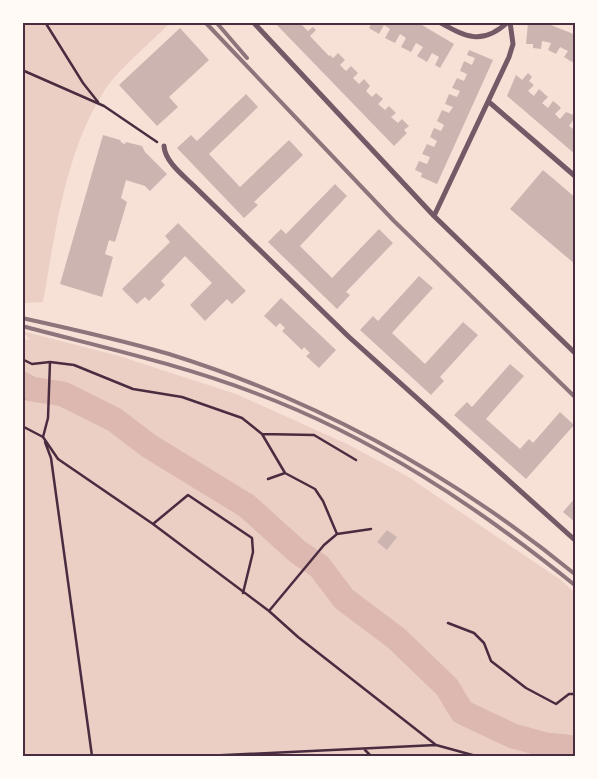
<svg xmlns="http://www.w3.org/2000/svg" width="598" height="779" viewBox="0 0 598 779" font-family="Figtree,sans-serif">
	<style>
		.green { fill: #ebcfc5 }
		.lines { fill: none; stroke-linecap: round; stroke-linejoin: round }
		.river { stroke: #dcb8b0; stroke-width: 25 }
		.building { fill: #ccb4b1 }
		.path { stroke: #4a2c40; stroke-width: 2.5 }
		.minor { stroke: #755966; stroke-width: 5 }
		.rail { stroke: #8f747c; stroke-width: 4 }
		.neatline { fill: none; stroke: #4a2c40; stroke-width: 2 }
	</style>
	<rect width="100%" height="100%" fill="#f7e1d7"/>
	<path class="green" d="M22,23H170C152,41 120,68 106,88C65,151 56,230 43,302L24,303Z
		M22,331L119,356L236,394L347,444L407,476L561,580L575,593V756H23V339L30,340Z"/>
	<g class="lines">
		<path class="river" d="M22,384L31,389L63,394L115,420L149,446L247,506L298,552L319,566L344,599L396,638L447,687L462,712L513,736L546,745L576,748"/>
	</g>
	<path class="building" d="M274,22H304L302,25L308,31L313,27L316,30L310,36L329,56L330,55L333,58L338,53L345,60L340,65L346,71L351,66L358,73L353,78L359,84L364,79L370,86L366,91L372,97L376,93L383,99L378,104L385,110L389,106L396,113L391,117L398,123L402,119L409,126L404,130L407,133L394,146Z
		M372,22H417L454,44L440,68L435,65L439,57L432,53L427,62L417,56L423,47L416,43L411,52L401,47L406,38L400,34L395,43L385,38L390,29L384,25L379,34L369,28Z
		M528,23L551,25L576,35V58L572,62L564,57L568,51L560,47L556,54L548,50L551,43L542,41L541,49L533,48V44H526Z
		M180,28L209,60L169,97L178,107L157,126L119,85Z
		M469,50L493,60L437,184L421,177L422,173L415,170L419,161L427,164L430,157L422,154L427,144L434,147L437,141L430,137L434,128L441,131L444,125L437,121L442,110L449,113L453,107L445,104L449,94L457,97L460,91L452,88L457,78L464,81L467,74L460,71L464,61L472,65L475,58L467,55Z
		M528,73L532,77L529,81L534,85L528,91L534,96L539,89L548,97L542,103L548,108L553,101L557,104L561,108L555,114L560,119L566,112L576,116L569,126L576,131V155L507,96L516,75L522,80Z
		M246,94L258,107L209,154L240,187L289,140L303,155L254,202L258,205L244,218L177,148L191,135L197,141Z
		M103,135L120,140L122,143L125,144L126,142L142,146L145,152L167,174L150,191L145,186L126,180L121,198L127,202L115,242L109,240L105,254L113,257L102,297L60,284Z
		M543,170L576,198V265L510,209Z
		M335,184L347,196L300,246L332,278L379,229L393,243L346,292L350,295L337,309L268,242L281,229L286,234Z
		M178,223L246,291L232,304L227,299L205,321L190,305L212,283L185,256L161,281L165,285L149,301L145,297L137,304L122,289L170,242L165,236Z
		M419,276L433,288L392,333L425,364L463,322L478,335L440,377L444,381L431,395L360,330L373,316L378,321Z
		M281,298L336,350L319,368L306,356L310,353L304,347L302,350L282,331L285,328L280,323L276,327L264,316Z
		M510,364L524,376L486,419L520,449L529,439L533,443L560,412L574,425L526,479L454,415L467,402L472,407Z
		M576,497V523L563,512Z
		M387,530L397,537L387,550L377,542Z"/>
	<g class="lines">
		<path class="path" d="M45,22L83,83L98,102
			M22,70L104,106L157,142
			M22,359L32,364L50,362L74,365L133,389L182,397L242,418L262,434L314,435L356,460
			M22,403L24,399
			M22,426L43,437L58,459L153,524L269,611L298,637L436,745L476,756
			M262,434L285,473L315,489L323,501L337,534L324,545L269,611
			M43,437L48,418L50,362
			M45,442L51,458L92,756
			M268,479L285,473
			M153,524L188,495L252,538L253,552L243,593
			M337,534L371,529
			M448,623L474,633L484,643L491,661L526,688L556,704L569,694H576
			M365,750L371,756
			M204,756L436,745"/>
		<path class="minor" d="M253,22L434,216L576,354
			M439,22C466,37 482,46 508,22
			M489,102L576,177
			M164,146C165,162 184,176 194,186L349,337L576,541
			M434,216L509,57L513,44L510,22"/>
		<path class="rail" d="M205,22L394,221L576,398
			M216,22L247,58
			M22,318C72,329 121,340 169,354C319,401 455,476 576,575
			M22,326C101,347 179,364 255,393C373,437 478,507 576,586"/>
	</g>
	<rect width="598" height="779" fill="none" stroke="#fffaf5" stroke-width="48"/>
	<rect x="24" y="24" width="550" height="731" class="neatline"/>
</svg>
